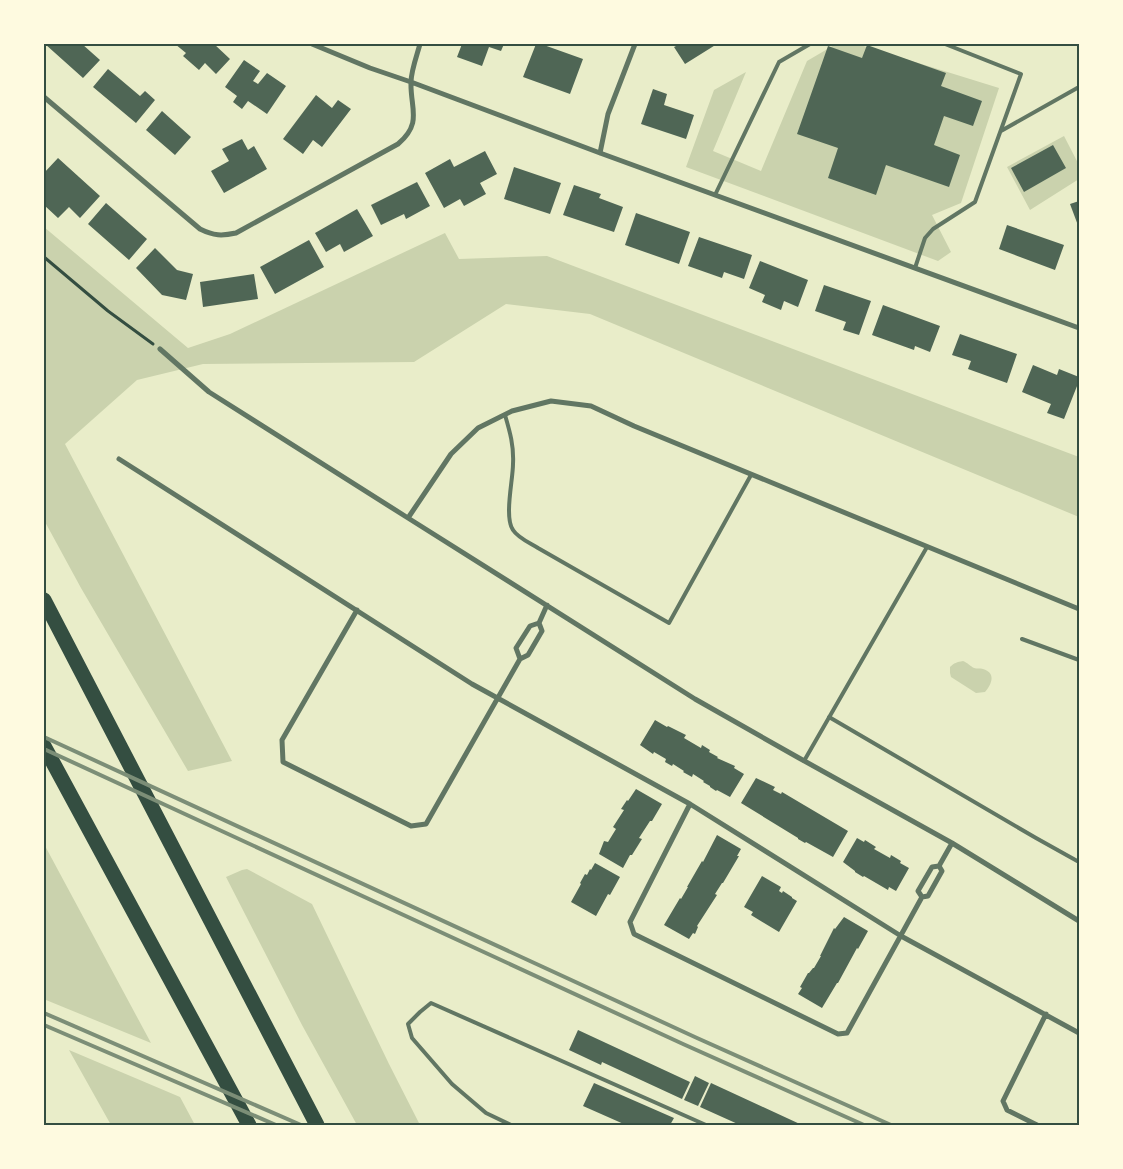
<svg xmlns="http://www.w3.org/2000/svg" width="1123" height="1169" viewBox="0 0 1123 1169" font-family="Merriweather,serif">
	<style>
		.green { fill: #cad2ad }
		.building { fill: #4f6655 }
		.lines { fill: none; stroke-linecap: round; stroke-linejoin: round }
		.path { stroke: #344e41; stroke-width: 3 }
		.service { stroke: #617663; stroke-width: 4 }
		.minor { stroke: #617663; stroke-width: 5 }
		.motorway { stroke: #344e41; stroke-width: 15 }
		.rail { stroke: #7c8e77; stroke-width: 4 }
		.neatline { fill: none; stroke: #344e41; stroke-width: 2 }
	</style>
	<rect width="100%" height="100%" fill="#e9edc9"/>
	<path class="green" d="M836,44H857L999,88L961,203L932,215L951,252L938,261L686,167L714,90L746,72L713,151L761,171L807,61Z
		M1064,136L1079,165V179L1030,210L1007,167Z
		M44,227L188,348L230,334L445,233L459,259L547,256L1079,457V517L590,314L506,304L414,362L203,364L137,380L65,444L232,761L188,771L81,588L44,520Z
		M963,661C968,663 970,666 974,668C977,669 980,668 983,669C997,673 991,685 985,692L976,693L951,677L950,673V667C954,663 957,662 963,661Z
		M44,844L151,1043L46,1000L44,996Z
		M247,869L312,904L389,1064L420,1125H357L302,1025L226,877L242,870Z
		M69,1050L180,1097L195,1125H111Z"/>
	<path class="building" d="M45,44H82L100,60L83,78Z
		M175,44H214L230,59L216,74L205,63L199,70L183,56L186,53Z
		M462,44H504L501,51L489,47L482,66L457,57Z
		M536,44H541L583,59L570,94L523,77Z
		M680,44H717L685,64L674,47Z
		M867,45L946,73L941,86L982,101L973,126L944,116L934,145L960,155L949,187L886,165L876,195L828,178L838,148L797,134L828,46L862,58Z
		M244,60L260,71L253,81L258,84L267,73L286,86L267,114L248,101L242,109L233,102L237,96L225,87Z
		M108,69L140,96L145,91L155,100L136,123L93,87Z
		M653,89L667,94L664,105L694,115L686,139L641,124Z
		M316,95L332,108L338,100L351,109L322,147L313,140L303,154L283,139Z
		M162,111L191,137L175,155L146,130Z
		M242,139L248,150L254,146L267,169L224,193L211,171L229,161L222,149Z
		M1053,145L1066,168L1024,192L1011,168Z
		M485,151L497,174L480,183L486,194L464,206L460,199L444,208L425,173L450,159L454,167Z
		M58,158L100,196L80,218L69,207L58,218L44,205V173Z
		M514,167L561,183L550,214L504,199Z
		M417,182L430,206L406,219L404,214L381,225L371,205Z
		M574,185L601,194L599,198L623,207L614,232L563,215Z
		M1079,201V228L1070,204Z
		M106,203L147,239L129,260L88,224Z
		M357,209L373,236L344,252L340,244L326,252L315,233Z
		M636,213L690,232L679,264L625,245Z
		M1007,225L1064,245L1055,270L999,249Z
		M699,237L752,255L744,279L724,272L722,278L688,266Z
		M309,240L324,267L275,294L260,267Z
		M155,248L177,270L193,274L186,300L162,295L136,268Z
		M760,261L808,280L798,307L784,301L781,310L762,302L765,295L749,288Z
		M254,274L258,299L203,307L200,282Z
		M824,285L871,301L859,335L843,330L846,322L815,311Z
		M883,305L940,326L930,352L915,346L914,350L872,335Z
		M960,334L1017,354L1007,383L968,369L971,361L952,355Z
		M1033,365L1057,375L1059,369L1079,377V381L1064,419L1047,413L1051,404L1022,392Z
		M655,720L667,727L668,726L686,735L684,738L701,748L702,745L710,750L709,752L718,757L717,758L735,766L734,768L744,774L730,797L717,790L716,791L710,787V786L703,782L704,781L693,774L692,777L683,772L684,771L673,764L672,766L665,762L666,759L654,752L653,754L640,745Z
		M756,778L775,787L773,790L781,794L782,792L848,831L833,857L806,842L805,843L798,839V838L741,803Z
		M636,789L662,804L652,821H650L639,838L642,839L632,855H630L623,868L599,854L604,841L608,842L616,829L613,827L624,810L621,809L627,800L628,801Z
		M717,835L741,849L737,856H739L723,883H722L715,894L717,895L697,926L698,927L695,934L693,933L689,939L664,925L680,898L681,899L688,887H687L702,861L703,862Z
		M857,838L864,842L865,840L876,847L874,849L890,858L891,855L901,861L900,863L909,868L896,891L889,887L888,890L864,876L863,877L855,872V871L843,862Z
		M595,863L620,877L610,895L608,894L596,916L571,902L581,884L580,883L585,874L587,875L590,869L591,870Z
		M762,876L781,887L779,891L782,893L783,891L792,897V898L797,901L779,932L751,915L753,912L744,907Z
		M844,917L868,931L858,949L857,948L838,983H837L822,1008L798,994L802,988L800,987L808,973H809L813,968H814L821,956H820L834,928L835,929Z
		M578,1030L690,1082L682,1099L602,1062L601,1065L569,1050Z
		M695,1076L709,1083L698,1106L684,1100Z
		M594,1083L674,1118L670,1125H626L583,1106Z
		M711,1083L802,1125H740L700,1107Z"/>
	<g class="lines">
		<path class="path" d="M44,257L108,311L153,344"/>
		<path class="service" d="M1001,131L1079,87
			M715,195L779,62L810,44
			M915,268L925,238L933,229L975,202L1021,74L945,44
			M505,415C510,432 514,446 513,464C513,480 504,517 513,530C518,538 530,543 538,548L669,623L751,475
			M1022,639L1079,660
			M829,717L1036,838L1079,862
			M804,761L927,547
			M511,1125L486,1113L452,1084L412,1038L408,1024L420,1012L431,1003L706,1125"/>
		<path class="minor" d="M312,44L370,68L411,82L600,153L1079,328
			M44,97L200,229C214,236 222,236 236,233L398,144C423,123 410,108 411,82C411,71 417,55 420,44
			M600,153L608,114L635,44
			M160,349L209,392L408,518L695,699L799,758L952,843L1079,921
			M119,459L472,684L690,804L901,936L1079,1033
			M408,518L451,454L478,428L512,411L551,401L591,406L634,426L1079,609
			M357,610L282,740L283,762L411,826L426,824L520,659L528,655L542,631L539,623L547,605
			M520,659L516,648L530,626L539,623
			M690,804L630,922L634,934L838,1034L847,1033L922,897L928,896L942,871L939,866
			M922,897L918,891L932,867L939,866L952,843
			M1037,1125L1007,1110L1003,1101L1046,1014"/>
		<path class="motorway" d="M44,600L317,1125
			M44,746L249,1125"/>
		<path class="rail" d="M44,737L697,1038L891,1125
			M44,749L683,1044L864,1125
			M44,1013L301,1125
			M44,1025L276,1125"/>
	</g>
	<rect width="1123" height="1169" fill="none" stroke="#fefae0" stroke-width="90"/>
	<rect x="45" y="45" width="1033" height="1079" class="neatline"/>
</svg>
